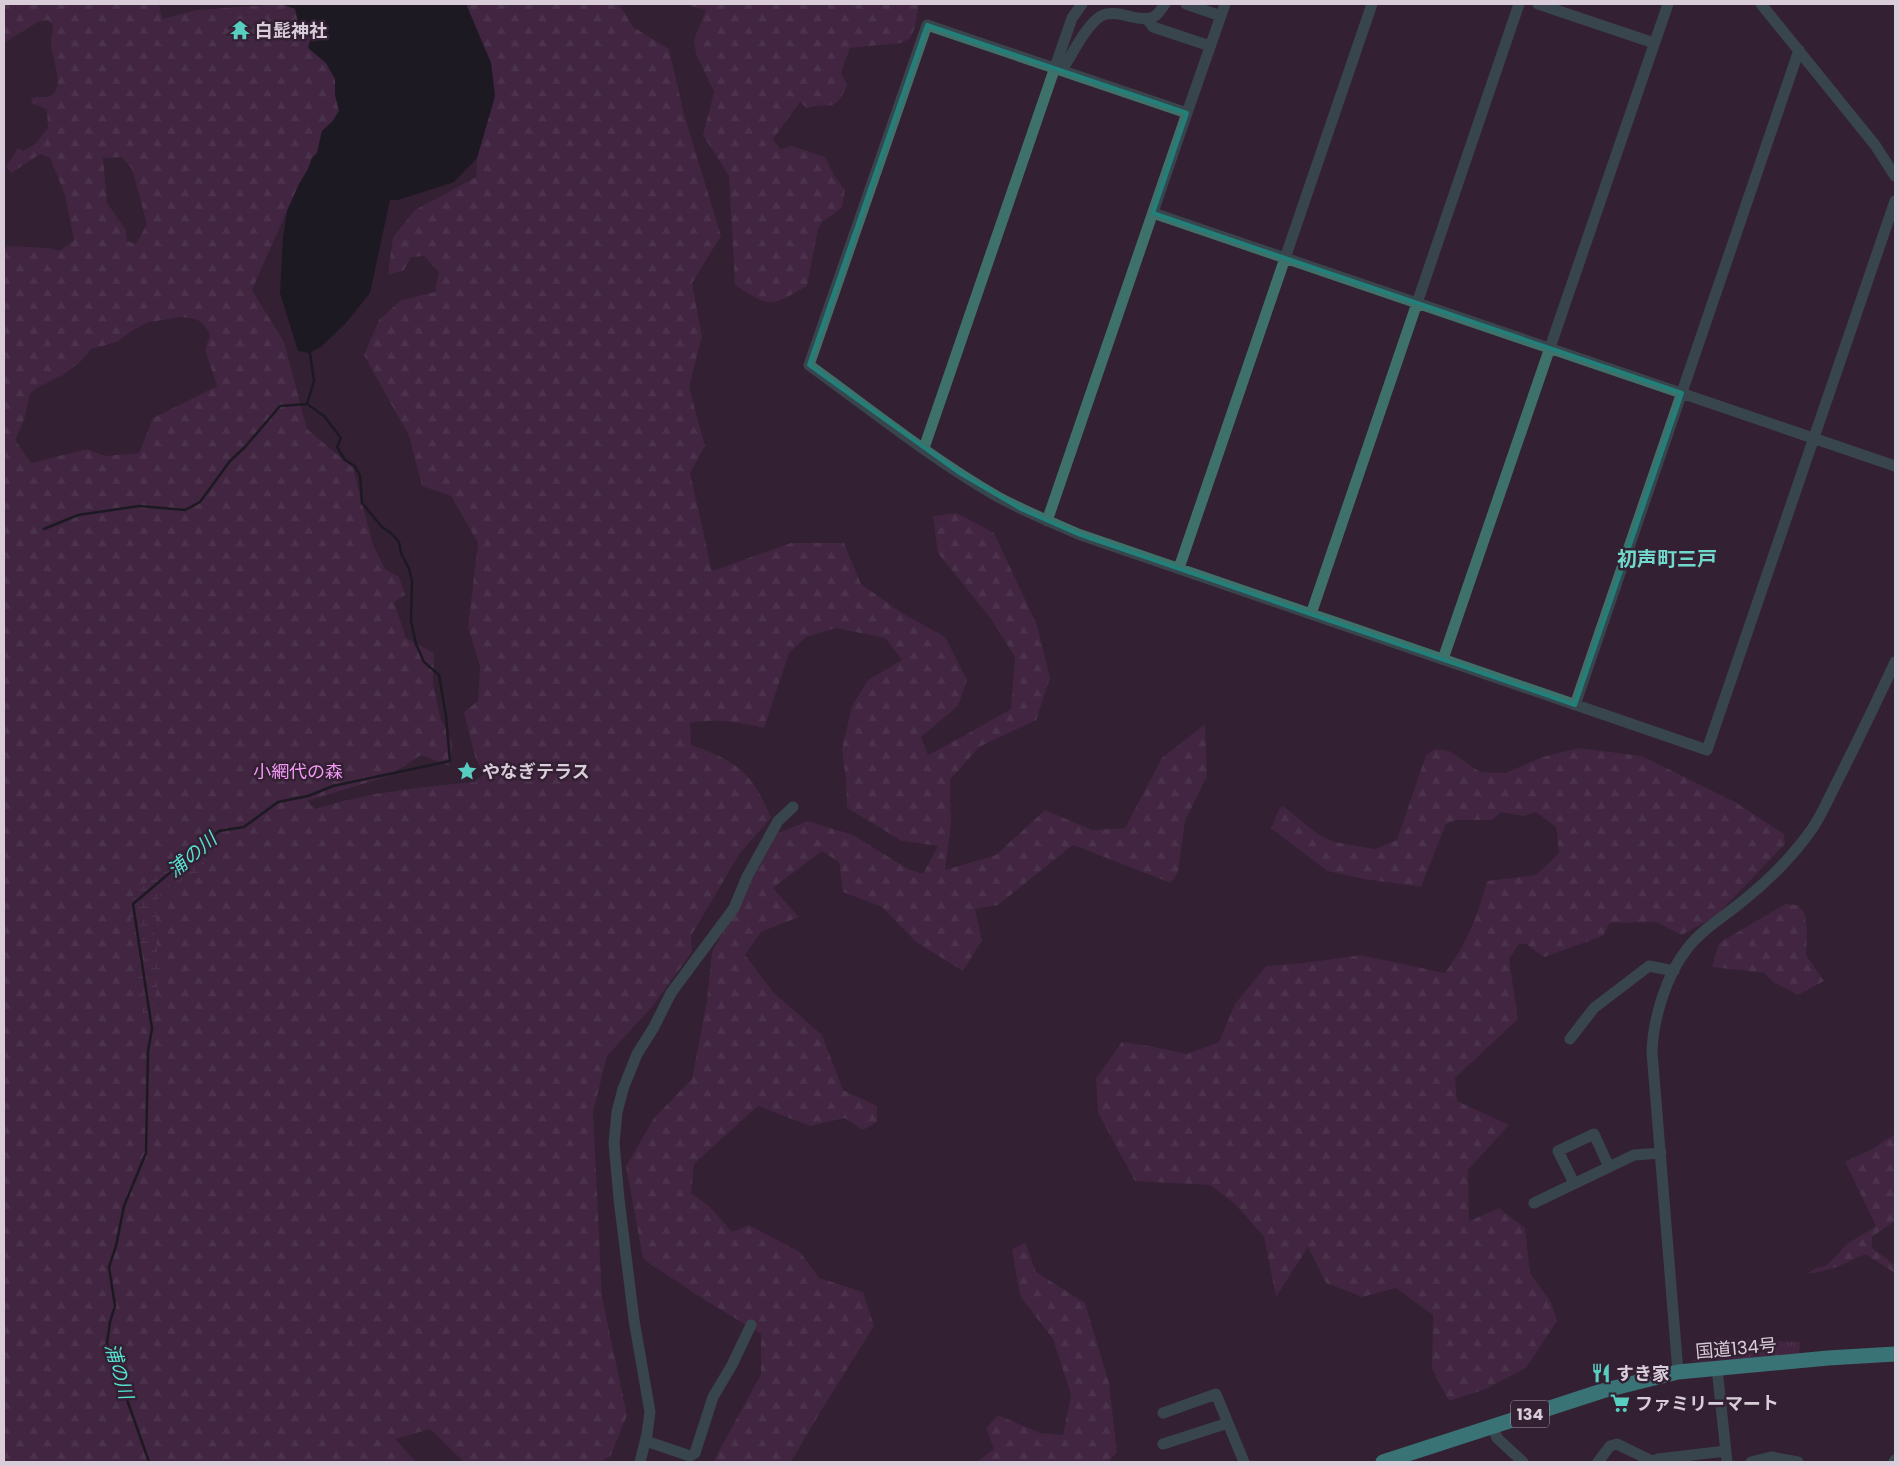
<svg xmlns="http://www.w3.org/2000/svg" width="1899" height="1466" viewBox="0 0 1899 1466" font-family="Poppins,'Noto Sans JP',sans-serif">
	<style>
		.grass { fill: url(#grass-tufts) }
		.forest { fill: url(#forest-firs); fill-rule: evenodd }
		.wetland { fill: url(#wetland-marsh) }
		.water { fill: #02110f }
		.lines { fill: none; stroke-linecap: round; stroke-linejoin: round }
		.stream { stroke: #02110f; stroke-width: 2.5 }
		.minor { stroke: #3e716a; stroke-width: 11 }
		.highway { stroke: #44d7c7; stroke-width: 15 }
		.marked { fill: none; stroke: #237f79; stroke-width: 4; stroke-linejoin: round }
		.labels { text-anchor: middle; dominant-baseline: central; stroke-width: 5; stroke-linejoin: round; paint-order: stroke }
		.shield { fill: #332033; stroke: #a799a7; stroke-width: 1 }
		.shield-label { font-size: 16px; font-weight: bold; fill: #d9cdd9 }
		.poi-label { font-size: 18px; font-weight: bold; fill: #d9cdd9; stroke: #332033; text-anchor: start }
		.park-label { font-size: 18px; fill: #f199f3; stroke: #332033 }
		.street-label { font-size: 18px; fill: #d9cdd9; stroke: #332033 }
		.water-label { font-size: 19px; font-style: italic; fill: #55e3d3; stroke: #332033 }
		.quarter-label { font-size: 20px; font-weight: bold; fill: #70d9cb; stroke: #332033 }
	</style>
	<defs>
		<pattern id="grass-tufts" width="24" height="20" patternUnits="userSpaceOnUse" patternTransform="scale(1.25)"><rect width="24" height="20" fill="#522b53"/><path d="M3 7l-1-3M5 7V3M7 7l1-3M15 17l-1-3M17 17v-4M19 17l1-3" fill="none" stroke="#6a496b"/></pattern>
		<pattern id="forest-firs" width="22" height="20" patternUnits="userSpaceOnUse" patternTransform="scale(1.25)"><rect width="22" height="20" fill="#522b53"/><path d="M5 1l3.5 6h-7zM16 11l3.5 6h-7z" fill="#6a496b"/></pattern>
		<pattern id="wetland-marsh" width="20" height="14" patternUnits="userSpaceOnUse" patternTransform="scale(1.25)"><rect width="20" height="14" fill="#522b53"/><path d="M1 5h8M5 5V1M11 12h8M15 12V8" fill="none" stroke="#6a496b"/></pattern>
	</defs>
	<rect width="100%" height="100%" fill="#332033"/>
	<path class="grass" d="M1717,1338L1800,1342L1799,1355L1699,1363L1692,1361Z"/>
	<path class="forest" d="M4,4H159L162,19L196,10L282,4L295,9L299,25L312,34L309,48L326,63L335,79V95L339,111L332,122L322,131L317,153L312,158L308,169L299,184L252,290L284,342L307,429L353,468L373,545L385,569L399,577L405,595L394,602L406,638L434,653L433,682L440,717L453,744L449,766L421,755L389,776L307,801L315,809L343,801L375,794L424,787L474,782L484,774L475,757L464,712L478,701L480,666L468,627L478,543L451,496L422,486L409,436L364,355L379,320L401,300L435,292L439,272L424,256L411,257L404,270L388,275L393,237L415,210L476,177L477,158L495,96L491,63L466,4H619L633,27L669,49L684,114L721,236L692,283L702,336L689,387L705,446L690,473L712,571L791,543H844L861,584L902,613L945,637L967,680L958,706L921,737L928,755L967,734L1011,709L1015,657L991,619L938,553L933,516L957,513L994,533L1037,625L1050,678L1036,720L979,747L950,780L951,825L945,870L996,855L1045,810L1092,830L1125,828L1162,758L1205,724L1207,776L1185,821L1178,872L1171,883L1073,845L998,905L975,909L982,940L963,971L916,942L882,907L843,892L839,862L822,851L773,888L799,917L761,932L745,955L774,993L822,1035L843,1090L877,1106V1122L863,1130L845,1118L810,1126L758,1106L694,1164L691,1193L710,1207L732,1232L749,1225L800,1252L819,1278L863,1292L874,1326L819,1414L791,1462H713L761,1374V1334L700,1297L643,1259L626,1166L654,1118L692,1079L707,1000L712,952L778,833L808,821L853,835L908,869L923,874L938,846L902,841L847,808L846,781L842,749L852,706L868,680L902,660L885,638L836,628L806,637L789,653L764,728C739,722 715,718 690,723L691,745C737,761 752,772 771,818L740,853L691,936L692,952L652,1007L607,1056L593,1112L602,1297L627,1415L611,1455L601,1462H464L430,1429L395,1439L416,1462H4V249L8,246L50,248L59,251L74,240L65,195L50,158L40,154L11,173L6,167L18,148L23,151L35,144L48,128L47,110L31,102L32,98C39,95 49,100 54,93C64,81 50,55 51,42C51,37 53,31 53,26L48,20L38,22L4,43ZM122,157L132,169L147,224L136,244L127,241L126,230L107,203L103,158ZM181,317C198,319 202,319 210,335L205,349L217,386L153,418L139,453L105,456L87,449L31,463L15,440L24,420L30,394L35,389L63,375L80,362L91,349L117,342L133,330L149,322ZM198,840L213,848L200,872L160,890L154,931L161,971L134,990L139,963L134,894L147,882L180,860Z
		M689,4H919L915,27L910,39L900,43L850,48L841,72L847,85C835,115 830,101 807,108L800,102L773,139L780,149L792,146L825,157L834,175L845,190L842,208L822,222L818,229L807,286C770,307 771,309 735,285L729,176L703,135L714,92L696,54L694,40L706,10L691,6Z
		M1579,748L1642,756L1735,802L1784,834L1785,844L1716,916L1682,935L1656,922L1610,923L1603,936L1544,957L1526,944H1519L1509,959L1518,1019L1455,1078L1457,1101L1509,1125L1468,1170L1469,1221L1499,1208L1525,1228L1530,1273L1551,1302L1557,1321L1526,1368L1486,1389L1449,1401L1432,1369L1433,1315L1396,1288L1362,1297L1326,1283L1308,1247L1276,1297L1264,1237L1235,1204L1210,1185L1135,1181L1098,1113L1096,1078L1122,1042L1149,1046L1187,1054L1219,1042L1235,1004L1266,966L1312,962L1361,955L1445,973C1467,942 1477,918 1487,881L1536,875L1559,853L1556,827L1536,812L1524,816L1501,812L1492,820H1456L1446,824L1421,887L1364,879L1327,871L1271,828L1279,809L1283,806L1319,835L1335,842L1375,849L1397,840L1426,755L1435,749L1449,751L1480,772L1505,773L1543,757Z
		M1785,904L1798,905L1804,912L1807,928L1806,955L1824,981L1798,995L1773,982L1764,973L1712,967L1719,943Z
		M1895,1135V1221L1872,1237V1248L1895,1265V1273L1865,1254C1845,1264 1828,1272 1806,1274L1818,1267L1826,1266L1847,1244L1876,1226L1845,1162C1854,1156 1866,1153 1874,1148C1882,1143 1886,1138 1895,1135Z
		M1025,1242L1036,1272L1085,1303L1109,1383L1117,1452L1108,1462H977L994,1449L986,1428L998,1415L1040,1433L1063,1435L1071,1395L1053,1339L1020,1296L1012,1250Z"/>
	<path class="wetland" d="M198,840L213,848L200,872L160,891L154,931L161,971L149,1022L139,1007L134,990L139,963L129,908L134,894L147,882L180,860Z"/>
	<path class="water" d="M282,4H466L491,63L495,96L477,158L454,182L398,200H390L370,293L346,323L322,346L310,353L298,351L280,293L283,237L287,211L299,184L308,169L312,158L317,153L322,131L332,122L339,111L335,95V79L326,63L308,48C312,34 314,31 299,25L295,9Z"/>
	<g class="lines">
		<path class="stream" d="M44,529L78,515L139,506L185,510L200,502L230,461L245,447L280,406L307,404
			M149,1462L107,1343L110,1322L115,1306L109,1267L116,1246L124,1206L146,1153L148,1051L152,1029L133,904L219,831L244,827L278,802L308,796L333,786L450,761L446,716L439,675L424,662L416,644L411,621L412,581L409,569L401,553L399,542L391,533L382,527L362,503L360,476L355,466L345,460L337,447L341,438L324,416L307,404L314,381L310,353"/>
		<path class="minor" d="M1186,4L1221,16
			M1225,4L1187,113L927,25L809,365C871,410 932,459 998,497C1024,511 1051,522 1078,534L1707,750L1895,201
			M1538,4L1654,43
			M1761,4L1875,145L1895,176
			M1147,19L1153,27L1210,46
			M1062,70C1072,55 1086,25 1101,16C1118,7 1139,25 1155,16C1159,13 1162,8 1165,4
			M1153,213L1895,466
			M924,448L1072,18L1082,4
			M1047,521L1187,113
			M1179,568L1372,4
			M1311,614L1519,4
			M1443,659L1668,4
			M1575,705L1799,50
			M1570,1039L1594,1008L1649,966L1674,971
			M1574,1183L1558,1151L1594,1134L1609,1167
			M1534,1203L1634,1155L1661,1153
			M1717,1368L1727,1462
			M1678,1372L1652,1052C1653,1020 1666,975 1687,949C1702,929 1725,916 1744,900C1770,879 1793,856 1812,829C1823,813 1830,795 1839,778C1858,740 1877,701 1895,662
			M1163,1413L1216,1394L1244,1462
			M1493,1426L1497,1438L1523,1462
			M646,1441L690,1456L695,1453L713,1397L732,1365L751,1325
			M1163,1444L1228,1423
			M640,1462L647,1434L650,1412L634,1320L619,1199L614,1143L617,1112L623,1089L637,1054L654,1027L671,993L734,908L747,877L778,821L793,807
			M1598,1462L1610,1446L1617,1444L1654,1462
			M1654,1462L1658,1459L1726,1451
			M1751,1462L1771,1457L1798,1462
			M1894,1462L1895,1460"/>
		<path class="highway" d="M1383,1462L1602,1391L1678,1372L1828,1358L1895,1354"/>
	</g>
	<path d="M0 0H1899V1466H0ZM927,25L1187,113L1153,213L1682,393L1575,705L1078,534L1021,509L958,472L809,365Z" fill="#332033" fill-opacity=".55" fill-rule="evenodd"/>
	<path class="marked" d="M927,25L1187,113L1153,213L1682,393L1575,705L1078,534L1021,509L958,472L809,365Z"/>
	<defs>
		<symbol id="temple-bare" viewBox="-9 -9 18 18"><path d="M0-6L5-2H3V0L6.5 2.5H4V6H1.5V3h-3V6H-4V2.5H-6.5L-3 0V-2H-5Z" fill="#58cec0" stroke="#332033" stroke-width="2.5" paint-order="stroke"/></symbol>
		<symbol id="sight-bare" viewBox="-9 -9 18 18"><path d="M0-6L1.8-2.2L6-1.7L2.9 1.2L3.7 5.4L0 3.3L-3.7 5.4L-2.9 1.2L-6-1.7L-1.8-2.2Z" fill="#58cec0" stroke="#332033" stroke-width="2.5" paint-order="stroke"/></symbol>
		<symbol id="restaurant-bare" viewBox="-9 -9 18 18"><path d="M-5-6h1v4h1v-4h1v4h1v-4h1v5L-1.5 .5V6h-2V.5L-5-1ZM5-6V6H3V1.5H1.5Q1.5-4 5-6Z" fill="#58cec0" stroke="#332033" stroke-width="2.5" paint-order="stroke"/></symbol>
		<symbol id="supermarket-bare" viewBox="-9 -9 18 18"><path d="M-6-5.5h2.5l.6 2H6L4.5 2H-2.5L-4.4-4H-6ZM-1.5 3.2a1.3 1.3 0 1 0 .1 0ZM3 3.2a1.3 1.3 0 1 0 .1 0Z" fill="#58cec0" stroke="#332033" stroke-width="2.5" paint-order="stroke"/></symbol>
	</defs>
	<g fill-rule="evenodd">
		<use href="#temple-bare" x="226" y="16" width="28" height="28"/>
		<use href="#sight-bare" x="453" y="757" width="28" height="28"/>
		<use href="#restaurant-bare" x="1587" y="1359" width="28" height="28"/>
		<use href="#supermarket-bare" x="1606" y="1389" width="28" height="28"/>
	</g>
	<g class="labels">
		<rect class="shield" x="1511" y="1400.5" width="38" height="27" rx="4"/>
		<g class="shield-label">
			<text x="1530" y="1414">134</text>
		</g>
		<g class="poi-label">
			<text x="255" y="30">白髭神社</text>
			<text x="482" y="771">やなぎテラス</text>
			<text x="1616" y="1373">すき家</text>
			<text x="1635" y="1403">ファミリーマート</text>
		</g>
		<g class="park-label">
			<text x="298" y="771">小網代の森</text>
		</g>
		<g class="street-label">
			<text transform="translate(1736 1348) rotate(-5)">国道134号</text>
		</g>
		<g class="water-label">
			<text transform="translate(192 855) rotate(-40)">浦の川</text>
			<text transform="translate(119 1371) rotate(74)">浦の川</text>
		</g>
		<g class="quarter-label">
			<text x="1667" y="559">初声町三戸</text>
		</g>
	</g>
	<rect width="1899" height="1466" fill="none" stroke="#d9cdd9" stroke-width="10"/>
</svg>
